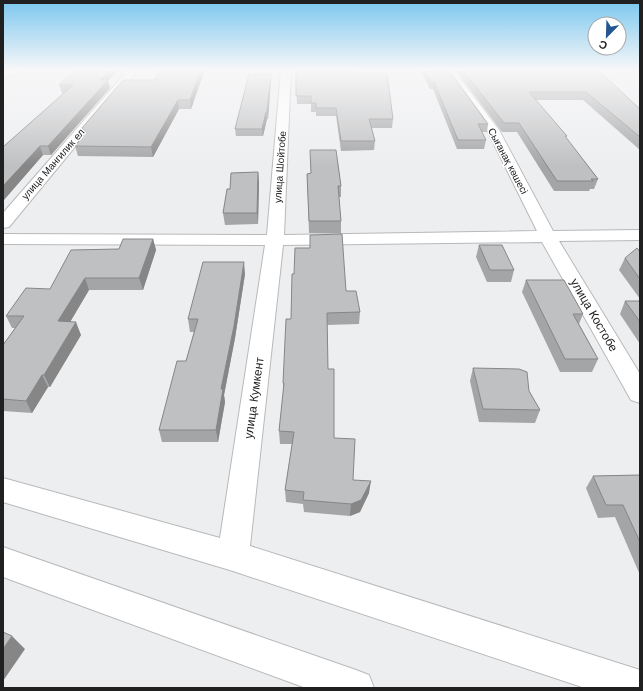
<svg xmlns="http://www.w3.org/2000/svg" width="643" height="691" viewBox="0 0 643 691" font-family="'Work Sans',sans-serif">
	<style>
		.lines { fill: none; stroke-linecap: round; stroke-linejoin: round }
		.minor-casing { stroke: #b8b9bb; stroke-width: 2 }
		.minor { fill: #fff; fill-rule: evenodd }
		.wall { fill: #a4a5a6 }
		.shaded-wall { fill: #868687 }
		.building { fill: #bfc0c1; stroke: #868687 }
		.labels { text-anchor: middle; dominant-baseline: central; stroke-width: 3; stroke-linejoin: round; paint-order: stroke }
		.far-street-label { font-size: 10px; fill: #202021; stroke: #fff }
		.street-label { font-size: 12px; fill: #202021; stroke: #fff }
	</style>
	<rect width="100%" height="100%" fill="#edeef0"/>
	<g class="lines">
		<defs>
			<path id="minor" d="M9,69H24L23,71L3,78V71Z
				M129,69H139L9,227L3,228V213Z
				M281,69H291L284,235L537,231L487,130L443,69H453L499,130L553,231L640,230V240L559,241L640,374V403L631,400L542,242L283,245L250,546L640,670V688H585L233,571L3,502V478L220,538L265,245L3,244V234L267,235Z
				M3,547L356,670L369,675L374,688H306L3,577Z"/>
		</defs>
		<use href="#minor" class="minor-casing"/>
		<use href="#minor" class="minor"/>
	</g>
	<path class="wall" d="M205,69L191,109H179L153,157L78,156L75,146L84,135L82,128L155,80Z
		M296,69L355,73L393,119L392,128H372L375,141L374,150L341,151L336,116H316V112H311V104H297Z
		M420,69H448L488,124L487,132H482L486,140L484,149H457L433,89H430Z
		M455,69H597L640,109V150L583,100H536L567,136L566,138L598,179L594,189H590L589,191H554L517,132H502Z
		M271,80L268,119H267L263,136H236L235,129Z
		M108,81L110,88L51,155H43L3,201V147L64,93H62L59,85Z
		M258,172L259,183L258,224L225,225L223,213L230,189Z
		M311,173L341,186V197H339L341,221V233H309L307,174Z
		M153,239L156,250L143,290H89L70,322L81,335L50,387H48L32,413L3,411V345L15,328H12L6,316L50,289Z
		M479,245L514,270L511,282H487L476,257Z
		M310,248L346,291L360,312L359,324L327,325L328,369L334,438L353,480L369,493L360,512L350,516L304,512L303,504L286,502L285,490L292,444H280L279,431L283,394V383L291,319L294,274Z
		M640,252V299L619,270L625,258Z
		M245,274L235,338L224,395L225,402L218,442H162L159,430L186,361L194,332H190L188,319Z
		M526,280L583,314L579,324L598,359L592,372H560L522,292Z
		M625,301H640V344L620,314Z
		M473,368L529,391L540,410L535,423L479,422L470,381Z
		M640,475V575L615,517L598,518L586,488L593,476Z"/>
	<path class="shaded-wall" d="M110,69H119L108,81L110,88L51,155L48,146L100,80Z
		M201,69H205L191,109L190,100Z
		M271,74V80L268,119L267,112Z
		M178,100L179,109L153,157L151,147Z
		M266,112L267,119L263,136L262,129Z
		M40,146L43,155L3,201V186Z
		M258,172L259,183L258,224L257,213Z
		M153,239L156,250L143,290L139,278Z
		M244,262L245,274L235,338L224,395L225,402L218,442L216,430L221,389Z
		M85,278L89,290L63,334L58,321Z
		M76,322L81,335L50,387L44,375Z
		M42,375L48,387L32,413L26,401Z
		M371,481L369,493L360,512L350,516L351,504Z
		M12,636L25,649L3,681V649Z"/>
	<path class="building" d="M76,69H110L100,80H108L48,146H40L3,186V147L73,85H59Z
		M160,69H201L190,100H178L151,147L75,146L86,132L82,128L123,80H155Z
		M296,69H355V73H387L393,119H369L375,141H341L336,108H316V103H311V96H296Z
		M424,69H448L488,124H478L486,140H458L434,82H431Z
		M462,69H597L640,109V137L586,92H529L567,136H565L598,179H591L593,181H557L519,123H504Z
		M249,74H271L267,112H266L262,129H235Z
		M310,150H336L341,186H338L341,221H309L307,174L311,173Z
		M258,172L257,213H223L227,189H230L231,173Z
		M342,234L346,291H356L360,312L327,313L328,369H334V438L355,439L353,480L371,481L361,500L351,504L303,500L304,492L285,490L294,432L279,431L284,383H283L286,319H291L292,274H294L295,248H310V235Z
		M123,239H153L139,278H85L58,321L76,322L44,375H42L26,401L3,399V345L24,316H6L26,288L50,289L71,250L119,249Z
		M479,245H502L514,270H490Z
		M637,248L640,252V279L625,258Z
		M203,262H244L234,326L221,389H223L216,430H159L177,361H186L198,319H188Z
		M526,280H564L583,314H573L598,359H565Z
		M625,301H640V322Z
		M473,368L519,369L527,372L529,391L540,410L483,409Z
		M640,475V542L623,505H606L593,476Z
		M3,632L12,636L3,649Z"/>
	<linearGradient id="sky" x2="0" y2="1"><stop stop-color="#7bc7ef"/><stop offset="0.42" stop-color="#f7f7f8"/><stop offset="1" stop-color="#f7f7f8" stop-opacity="0"/></linearGradient>
	<rect width="643" height="166" fill="url(#sky)"/>
	<g class="labels">
		<g class="far-street-label">
			<text transform="translate(508 161) rotate(62)">Сығанақ көшесі</text>
			<text transform="translate(53 164) rotate(-49)">улица Мангилик ел</text>
			<text transform="translate(280 167) rotate(-86)">улица Шойтобе</text>
		</g>
		<g class="street-label">
			<text transform="translate(594 315) rotate(60)">улица Костобе</text>
			<text transform="translate(254 398) rotate(-82)">улица Кумкент</text>
		</g>
	</g>
	<rect width="643" height="691" fill="none" stroke="#202021" stroke-width="8"/>
	<g transform="translate(607 36) rotate(203)"><circle r="19" fill="#ffffff" stroke="#a6a6a6"/>
	<path d="M0-3L7 15L0 10L-7 15Z" fill="#245790"/>
	<text y="-6" font-size="11" font-weight="bold" text-anchor="middle" fill="#202021">С</text>
	</g>
</svg>
